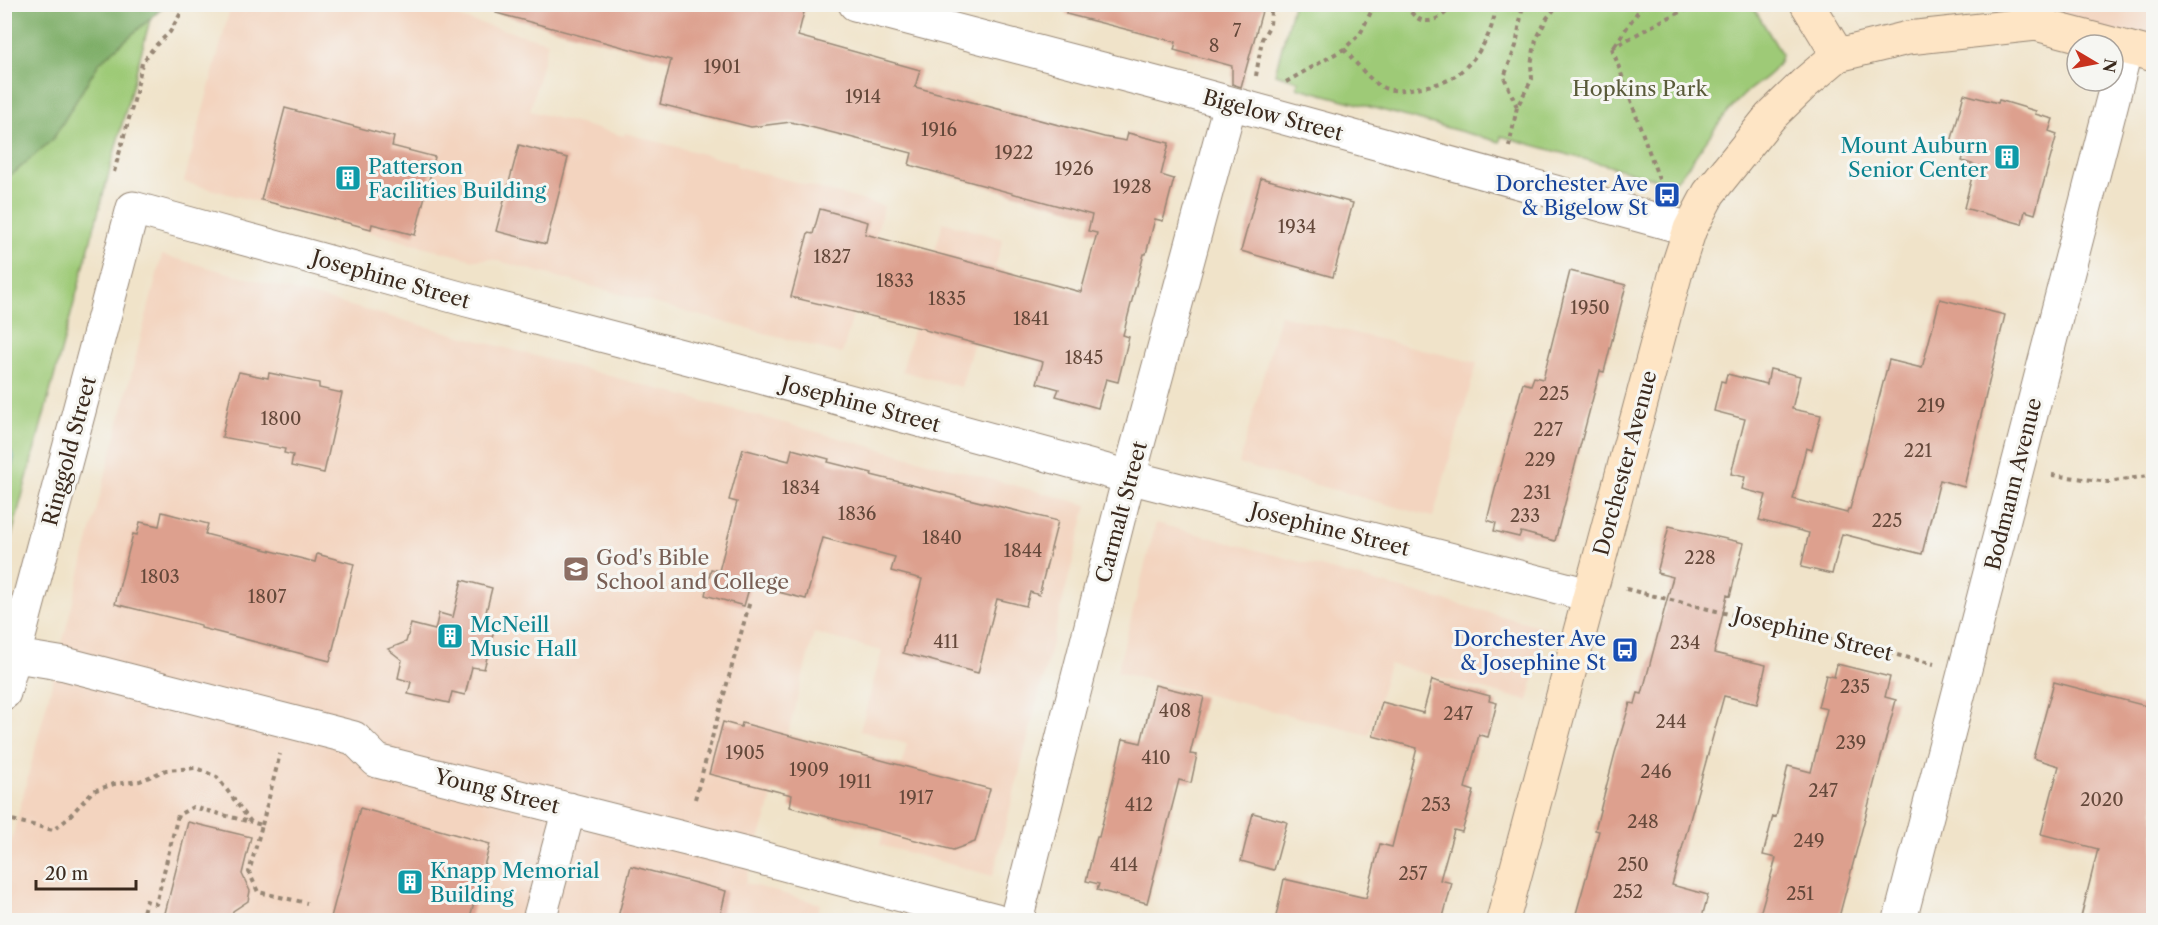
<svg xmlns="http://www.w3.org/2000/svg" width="2158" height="925" viewBox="0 0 2158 925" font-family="'Libre Caslon Text',serif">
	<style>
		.built { fill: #f3d4bf }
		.green { fill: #9eca77; stroke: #6c7a4a; stroke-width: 1.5 }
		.forest { fill: #7eae68; stroke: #5c6c43; stroke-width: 1.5 }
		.water { fill: #53bcd1; stroke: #477378; stroke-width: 1.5 }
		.building { fill: #dda08e }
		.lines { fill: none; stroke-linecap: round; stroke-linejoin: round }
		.street-casing { stroke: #968674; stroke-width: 35 }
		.secondary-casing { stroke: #968674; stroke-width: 35 }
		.path { stroke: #968674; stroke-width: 4; stroke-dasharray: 4.5 4.5; stroke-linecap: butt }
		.street { stroke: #fff; stroke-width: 33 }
		.secondary { stroke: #fee5c5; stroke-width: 33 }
		.labels { text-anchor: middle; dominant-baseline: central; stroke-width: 6; stroke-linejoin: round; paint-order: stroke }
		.number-label { font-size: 18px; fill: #64483a }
		.park-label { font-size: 21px; fill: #595a39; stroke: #f6f6f2 }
		.street-label { font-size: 21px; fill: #3b2a1e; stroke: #f6f6f2 }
		.culture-label { font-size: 21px; fill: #0d838f; stroke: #f6f6f2; text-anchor: start }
		.transit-label { font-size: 21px; fill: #164399; stroke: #f6f6f2; text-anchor: end }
		.education-label { font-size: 21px; fill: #785e54; stroke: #f6f6f2; text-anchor: start }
	</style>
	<rect width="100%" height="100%" fill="#f6f6f2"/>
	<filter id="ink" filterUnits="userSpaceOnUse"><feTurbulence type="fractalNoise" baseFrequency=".0167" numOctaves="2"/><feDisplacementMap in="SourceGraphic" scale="12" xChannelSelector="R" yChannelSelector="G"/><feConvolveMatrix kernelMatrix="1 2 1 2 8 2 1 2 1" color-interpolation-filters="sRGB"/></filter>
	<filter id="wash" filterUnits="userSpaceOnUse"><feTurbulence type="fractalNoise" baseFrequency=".008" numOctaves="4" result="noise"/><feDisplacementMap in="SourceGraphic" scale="24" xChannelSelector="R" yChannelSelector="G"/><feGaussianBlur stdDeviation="1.35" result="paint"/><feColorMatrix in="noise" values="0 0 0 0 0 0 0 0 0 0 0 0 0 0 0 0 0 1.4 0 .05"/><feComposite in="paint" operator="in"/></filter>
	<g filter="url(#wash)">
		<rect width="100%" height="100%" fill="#f0e3c9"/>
		<path class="built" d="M410,4L548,42L530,111L624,136L625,133L736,163V166L884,206L842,354L491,259L474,260L184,182L231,5Z
			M2041,5H2153V55L2036,24Z
			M943,222L1003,239L961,387L902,371Z
			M162,255L1087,505L993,876L880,845L907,744L860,731L882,651L814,633L767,815L745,883L820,904L815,920H5V866Z
			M1280,315L1477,363L1433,517L1239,464Z
			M1156,523L1547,628L1528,701L1389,664L1369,735L1117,672Z"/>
		<path class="green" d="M5,5H154L5,560Z
			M1293,5H1752L1781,53C1781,70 1761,80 1749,90C1719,117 1704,146 1680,177L1675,180L1663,181L1501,136L1500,142L1296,87L1299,81L1275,74Z"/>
		<path class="forest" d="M5,4L166,5L99,63L53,139L15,172L5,177Z"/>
		<path class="water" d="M5,444L8,445L14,457L10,476L5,478Z"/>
		<g id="blocks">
			<path class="building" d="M498,4H806L798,36L920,70L915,87L1104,137L1126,141L1128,133L1169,143L1161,175L1174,179L1163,221L1155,219L1146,254H1144L1123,335L1129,337L1118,382L1106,379L1098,408L1056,396L1059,389L1037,383L1043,362L925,330V329L791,297L808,233L813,234L820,209L868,222L865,234L1081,292L1097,233L1088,231L1092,215L909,165L912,153L791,122L751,127L660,104L671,60L496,13Z
				M1067,4H1264L1241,87L1232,84V66L1174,50L1176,42L1066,14Z
				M1964,94L1998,103L1999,100L2036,111L2035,114L2053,119L2049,131L2057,134L2043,185L2035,214L2025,211L2022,224L1964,208L1975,165L1962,161L1964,154L1949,150Z
				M285,108L394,137L392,146L435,157L415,235L372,224L371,229L261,200Z
				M519,145L568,158L546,244L496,231Z
				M1261,178L1353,203L1333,277L1241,251Z
				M1570,271L1626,285L1604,372L1600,371L1555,541L1521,532L1519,537L1494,531L1496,523L1487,520L1523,383L1531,385L1534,377L1543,379Z
				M1940,299L2005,315L1964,487L1940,480L1922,554L1842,534L1832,574L1801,567L1809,533L1759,520L1766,495L1742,489L1745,477L1731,474L1745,419L1714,411L1721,381L1725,382L1727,374L1767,384L1770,369L1800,376L1792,409L1821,415L1812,450L1806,448L1793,499L1847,513L1848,509H1850L1889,360L1922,368Z
				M239,372L268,378L269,373L319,383V388L342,393L324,473L291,466L293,455L284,453L285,449L222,437L230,397Z
				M743,449L789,461L792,449L829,459L828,462L872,473L871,475L1058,521L1039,595L1030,592L1026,606L997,599L978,673L903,653L922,579L891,571L895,557L823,538L806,599L750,585L744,606L705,595L711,569L719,571L737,502L729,500Z
				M162,512L208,524L205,534L315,562L317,554L354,564L330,661L201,628V625L115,604L133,534L137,535L140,522L159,526Z
				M1669,526L1744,543L1730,596L1727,595L1714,653L1766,665L1757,704L1724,696L1672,885L1708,895L1701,921H1574L1599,831L1595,830L1615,753L1630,703L1635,704L1638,693L1642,694L1673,577L1657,573Z
				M462,580L492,588L483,624L495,627L484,669L472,667L465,695L452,692L449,703L408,694L411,682L398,678L402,660L388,649L406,642L411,624L435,630L439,613L453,617Z
				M1837,664L1890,677L1885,697L1896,700L1838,921H1758L1776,858L1763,855L1773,816L1776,817L1788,766L1811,772L1827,709L1818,707L1826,675L1834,677Z
				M1432,680L1490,696L1489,701L1497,703L1488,737L1479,735L1465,788L1474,791L1462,832L1454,830L1440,880L1452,883L1442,921H1275L1284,879L1366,898L1380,844L1392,847L1417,748L1373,736L1382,702L1423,713Z
				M2054,682L2154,708V921H2080L2098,849L2041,834L2059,766L2033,758Z
				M1155,685L1204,697L1190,754L1197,755L1191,783L1179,780L1147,903L1097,890L1099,884L1086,881L1097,837H1099L1123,739L1141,743Z
				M723,722L741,727L742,723L990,789L975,842L953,850L790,807L792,795L709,774Z
				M360,808L490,844L469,921H330Z
				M1253,813L1287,822L1274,870L1241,861Z
				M188,822L251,837L242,874L250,891L248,901L233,911L231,921H163Z
				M631,866L726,891L719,921H617Z"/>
		</g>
	</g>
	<g filter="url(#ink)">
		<use href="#blocks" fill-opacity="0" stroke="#968674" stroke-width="1.5"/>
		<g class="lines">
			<defs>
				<path id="street" d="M855,4L1186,91L1690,229
					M4,654L65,664L354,738L377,761L746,854L996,920
					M4,693L133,208L467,300L731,369L1129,477L1589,595
					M539,920L569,809
					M1016,920L1129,477L1230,104
					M1900,920L2126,48"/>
				<path id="secondary" d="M1807,4L1838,55
					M1503,920L1676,272L1690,229L1709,193L1770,117L1805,83L1838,55L1908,38L2036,24L2154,55"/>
			</defs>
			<use href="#street" class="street-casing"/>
			<use href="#secondary" class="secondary-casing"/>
			<path class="path" d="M1407,4C1416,29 1441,24 1452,4
				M1375,7L1386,4
				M1615,45L1643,4
				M1612,48L1661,185
				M1612,48L1663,20L1700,4
				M1344,49C1354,60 1370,82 1384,88C1394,92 1406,90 1416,88C1427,86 1442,84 1452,78C1476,62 1494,34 1496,4
				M1256,76L1262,39L1270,25L1271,11L1274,4
				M1286,82L1344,49L1360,34L1375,4
				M1517,107L1504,77L1516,46L1523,4
				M1509,147L1517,107L1532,79L1531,64L1536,40L1547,18L1559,4
				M114,172L135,97L142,63L154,47L170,32L186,4
				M2052,475L2108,482L2154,475
				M1626,589L1934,664
				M695,799L750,601
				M4,818L53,830L65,821L93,791L114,784L140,781L166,770L196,768L217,777L251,822L262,825L249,872L258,892L307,903
				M262,825L280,754
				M141,920L146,901L156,904L178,815L193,807L250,822"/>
			<use href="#street" class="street"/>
			<use href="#secondary" class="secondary"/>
		</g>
	</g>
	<defs>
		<symbol id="building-square" viewBox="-11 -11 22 22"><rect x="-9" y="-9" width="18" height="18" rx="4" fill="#0f9aa8" stroke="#f6f6f2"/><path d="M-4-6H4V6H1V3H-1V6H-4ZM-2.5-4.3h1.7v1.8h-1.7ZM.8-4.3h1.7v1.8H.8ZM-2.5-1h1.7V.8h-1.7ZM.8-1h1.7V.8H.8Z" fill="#fff"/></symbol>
		<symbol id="bus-square" viewBox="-11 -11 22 22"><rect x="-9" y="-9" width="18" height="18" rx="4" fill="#1a4fb4" stroke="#f6f6f2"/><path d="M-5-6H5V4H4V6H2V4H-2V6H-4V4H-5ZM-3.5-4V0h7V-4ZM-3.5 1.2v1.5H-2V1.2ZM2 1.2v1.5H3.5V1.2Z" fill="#fff"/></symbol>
		<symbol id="university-square" viewBox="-11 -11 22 22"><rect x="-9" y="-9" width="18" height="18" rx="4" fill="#8d6e63" stroke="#f6f6f2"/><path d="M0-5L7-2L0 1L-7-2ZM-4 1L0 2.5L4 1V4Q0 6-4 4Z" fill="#fff"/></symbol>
	</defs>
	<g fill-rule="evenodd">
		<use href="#building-square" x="1992" y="142" width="30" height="30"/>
		<use href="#building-square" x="333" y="163" width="30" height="30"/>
		<use href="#bus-square" x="1652" y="180" width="30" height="30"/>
		<use href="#university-square" x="561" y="554" width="30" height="30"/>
		<use href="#building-square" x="435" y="621" width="30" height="30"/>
		<use href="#bus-square" x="1610" y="635" width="30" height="30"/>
		<use href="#building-square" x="395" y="867" width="30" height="30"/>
	</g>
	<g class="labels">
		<g class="number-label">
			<text x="1237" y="31">7</text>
			<text x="1214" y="46">8</text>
			<text x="722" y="67">1901</text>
			<text x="863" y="97">1914</text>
			<text x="939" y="130">1916</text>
			<text x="1014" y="153">1922</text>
			<text x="1074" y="169">1926</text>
			<text x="1132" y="187">1928</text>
			<text x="1297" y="227">1934</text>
			<text x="832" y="257">1827</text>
			<text x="895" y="281">1833</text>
			<text x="947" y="299">1835</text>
			<text x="1590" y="308">1950</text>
			<text x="1031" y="319">1841</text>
			<text x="1084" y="358">1845</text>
			<text x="1554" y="394">225</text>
			<text x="1931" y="406">219</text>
			<text x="281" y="419">1800</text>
			<text x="1548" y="430">227</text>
			<text x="1918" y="451">221</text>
			<text x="1540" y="460">229</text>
			<text x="801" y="488">1834</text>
			<text x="1537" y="493">231</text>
			<text x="857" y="514">1836</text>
			<text x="1525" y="516">233</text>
			<text x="1887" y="521">225</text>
			<text x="942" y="538">1840</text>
			<text x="1023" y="551">1844</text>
			<text x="1700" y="558">228</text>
			<text x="160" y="577">1803</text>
			<text x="267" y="597">1807</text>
			<text x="946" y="642">411</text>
			<text x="1685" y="643">234</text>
			<text x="1855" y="687">235</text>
			<text x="1175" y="711">408</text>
			<text x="1458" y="714">247</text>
			<text x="1671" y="722">244</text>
			<text x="1851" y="743">239</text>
			<text x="745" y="753">1905</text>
			<text x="1156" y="758">410</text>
			<text x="809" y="770">1909</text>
			<text x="1656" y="772">246</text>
			<text x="855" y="782">1911</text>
			<text x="1823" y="791">247</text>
			<text x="916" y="798">1917</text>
			<text x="2102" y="800">2020</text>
			<text x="1139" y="805">412</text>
			<text x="1436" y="805">253</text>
			<text x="1643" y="822">248</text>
			<text x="1809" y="841">249</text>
			<text x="1124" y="865">414</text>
			<text x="1633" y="865">250</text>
			<text x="1413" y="874">257</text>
			<text x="1628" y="892">252</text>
			<text x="1800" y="894">251</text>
		</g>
		<g class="park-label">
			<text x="1640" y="88">Hopkins Park</text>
		</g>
		<g class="street-label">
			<text transform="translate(1273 115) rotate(15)">Bigelow Street</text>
			<text transform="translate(391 279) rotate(16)">Josephine Street</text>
			<text transform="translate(861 404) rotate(15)">Josephine Street</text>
			<text transform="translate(69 451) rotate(-75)">Ringgold Street</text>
			<text transform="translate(1625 463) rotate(-75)">Dorchester Avenue</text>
			<text transform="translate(2013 484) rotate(-76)">Bodmann Avenue</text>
			<text transform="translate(1121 512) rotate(-75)">Carmalt Street</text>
			<text transform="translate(1330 529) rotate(14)">Josephine Street</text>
			<text transform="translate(1813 634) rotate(14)">Josephine Street</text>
			<text transform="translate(497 791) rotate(14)">Young Street</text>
		</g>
		<g class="culture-label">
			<text x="1988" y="145" text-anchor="end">Mount Auburn<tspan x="1988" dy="24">Senior Center</tspan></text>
			<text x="368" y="166">Patterson<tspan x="368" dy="24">Facilities Building</tspan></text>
			<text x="470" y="624">McNeill<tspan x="470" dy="24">Music Hall</tspan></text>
			<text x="430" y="870">Knapp Memorial<tspan x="430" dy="24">Building</tspan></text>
		</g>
		<g class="transit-label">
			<text x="1648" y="183">Dorchester Ave<tspan x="1648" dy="24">&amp; Bigelow St</tspan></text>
			<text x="1606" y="638">Dorchester Ave<tspan x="1606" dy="24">&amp; Josephine St</tspan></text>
		</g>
		<g class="education-label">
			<text x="596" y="557">God's Bible<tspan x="596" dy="24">School and College</tspan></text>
		</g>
	</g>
	<rect width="2158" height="925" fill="none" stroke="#f6f6f2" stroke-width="24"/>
	<g transform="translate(2095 63) rotate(100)"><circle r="28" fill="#f6f6f2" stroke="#aba49d" stroke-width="1.5"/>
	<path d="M0-4.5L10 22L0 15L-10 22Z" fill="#c8321e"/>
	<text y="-9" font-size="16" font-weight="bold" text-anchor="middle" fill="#3b2a1e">N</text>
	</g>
	<path d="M36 880v9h100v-9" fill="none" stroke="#3b2a1e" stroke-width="3"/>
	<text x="45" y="880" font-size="18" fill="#3b2a1e" stroke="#f6f6f2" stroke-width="4.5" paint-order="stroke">20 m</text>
</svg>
